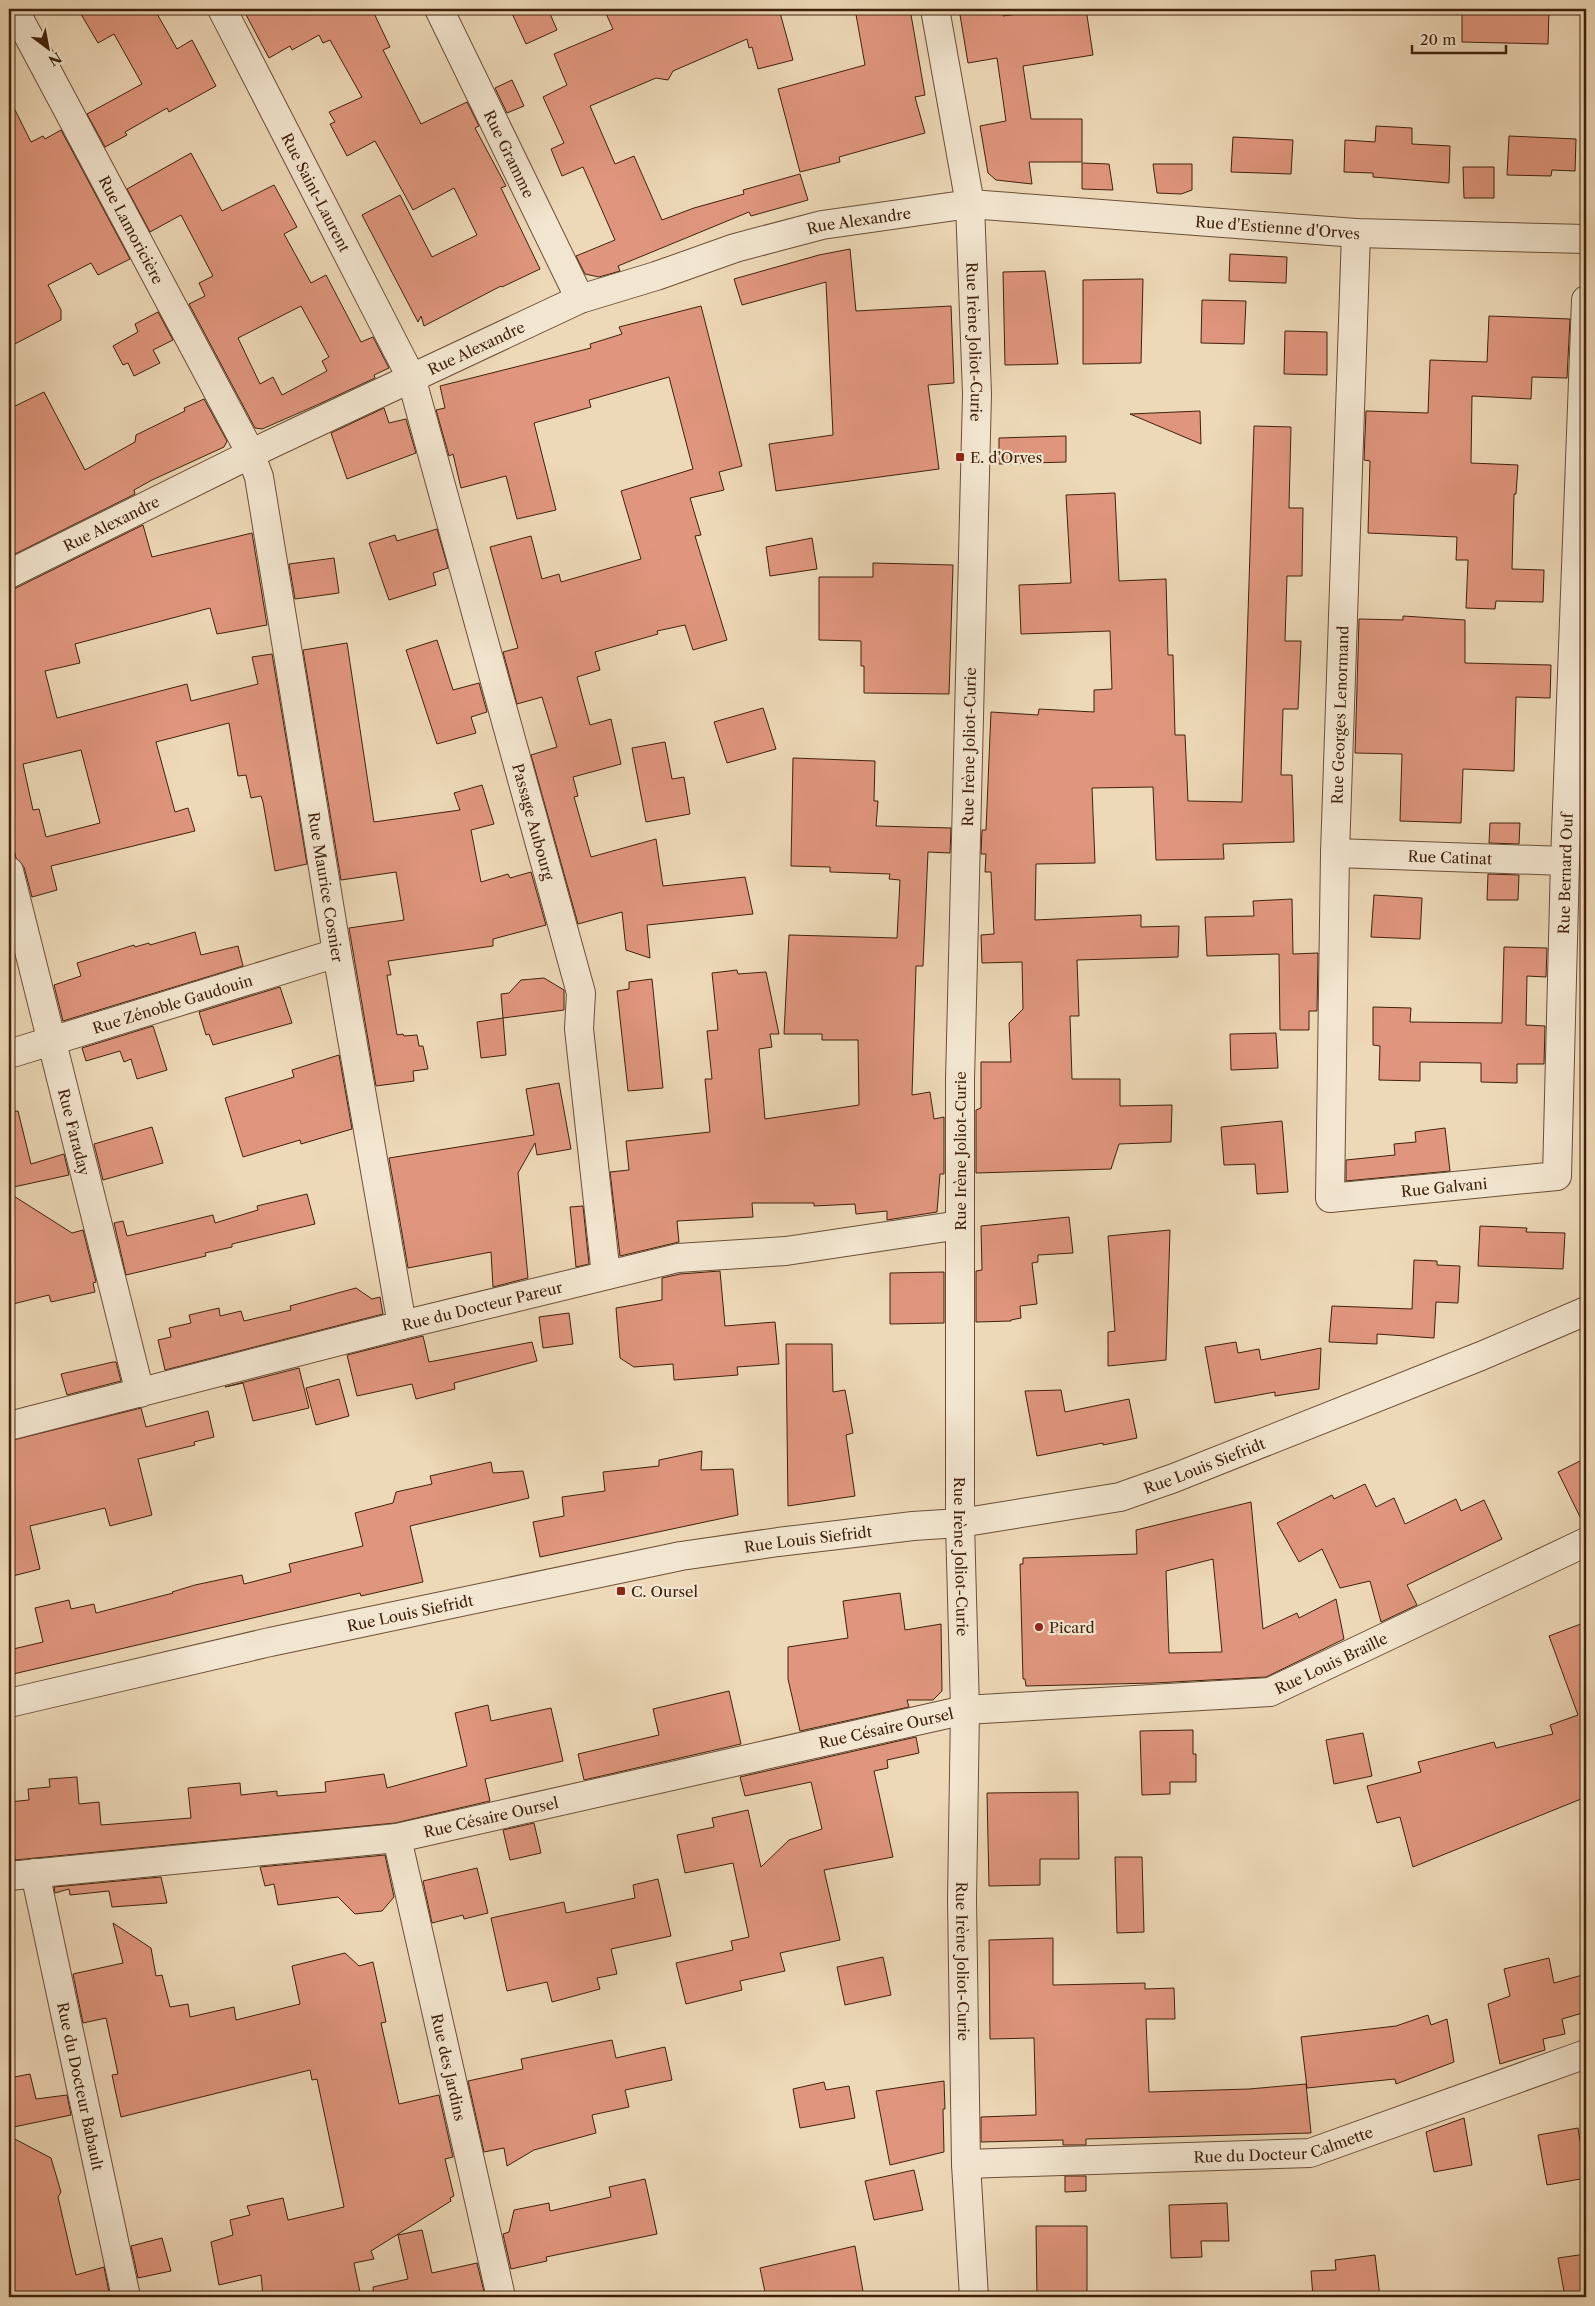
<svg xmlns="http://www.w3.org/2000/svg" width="1595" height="2306" viewBox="0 0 1595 2306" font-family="'Libre Caslon Text',serif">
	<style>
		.building { fill: #e0967e; stroke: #40210b; fill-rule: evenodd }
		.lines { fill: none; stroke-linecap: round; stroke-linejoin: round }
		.minor-casing { stroke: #6b4f36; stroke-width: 30 }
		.minor { stroke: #f3e6d0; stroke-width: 28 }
		.poi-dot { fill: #8f2418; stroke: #f3e6d0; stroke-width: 2 }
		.labels { text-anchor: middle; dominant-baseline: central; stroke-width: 4.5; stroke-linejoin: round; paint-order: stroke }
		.street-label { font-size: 15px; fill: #40210b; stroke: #f3e6d0 }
		.poi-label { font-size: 15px; fill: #40210b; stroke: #f3e6d0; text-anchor: start }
	</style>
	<rect width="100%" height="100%" fill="#edd8b7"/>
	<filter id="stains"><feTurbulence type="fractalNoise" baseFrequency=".004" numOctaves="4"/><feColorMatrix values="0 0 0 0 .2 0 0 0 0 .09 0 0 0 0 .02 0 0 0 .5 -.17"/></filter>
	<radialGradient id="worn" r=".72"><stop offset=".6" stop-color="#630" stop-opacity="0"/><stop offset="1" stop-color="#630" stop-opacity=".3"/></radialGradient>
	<path class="building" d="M78,9H162L156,12L177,49L192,40L216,86L169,112L167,108L125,132L127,135L105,147L87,114L142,84L114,34L98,43Z
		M243,9H372L390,47L383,50L421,124L467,102L479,126L475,128L506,186L501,188L540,269L502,287L501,286L424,326L421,316L418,322L362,215L400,195L432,257L477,235L454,188L413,210L375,141L347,156L330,124L335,122L329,112L362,97L330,40L323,43L319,35L292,50L290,46L269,58Z
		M510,9H548L557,30L526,44Z
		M604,9H779L793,60L758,69L752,47L749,48L747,39L673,71L668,80L656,78L590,106L615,164L634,156L662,220L694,208L744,194L743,190L800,174L808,200L751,216L749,212L618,266L620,271L599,277L585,274L576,256L615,240L583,167L562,176L551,149L564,143L543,97L567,85L554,54L613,29Z
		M855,9H910L925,95L915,97L925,133L839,157L840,162L800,172L778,89L865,65Z
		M959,9H1001L1003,16L1054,9H1086L1093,55L1023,66L1031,119H1082V162H1029L1032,184L996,180L988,173L980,126L1006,121L997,58L968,63Z
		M1462,9H1549L1548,44L1462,42Z
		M512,80L524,106L507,113L495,88Z
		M9,98L31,142L43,136L45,139L61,130L130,259L98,275L91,263L48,285L61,310V320L9,347Z
		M1376,126L1412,128V144L1450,146L1449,183L1373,177V173L1344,172L1345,140L1375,142Z
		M1509,136L1576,139L1575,171L1552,170L1551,176L1507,175Z
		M1233,137L1293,140L1291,174L1231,172Z
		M191,153L222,211L274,185L297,227L284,234L311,283L326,275L361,342L373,337L389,368L374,375L375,378L317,405L262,429L255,428L189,304L205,296L199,283L213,276L181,215L150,232L127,189ZM301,306L329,357L322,361L327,371L282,395L273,377L260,384L238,338Z
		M1082,163L1109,164L1113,190L1082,189Z
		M1153,164H1192V190L1181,194L1157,193Z
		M1463,167H1494V198H1464Z
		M850,249L856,311L951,306L954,383L928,385L939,469L776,491L769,444L833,435L826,282L742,305L734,279L819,255Z
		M1230,254L1287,257L1286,283L1229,281Z
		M1045,271L1058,364L1005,365L1003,272Z
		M1143,279L1141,363L1083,364V280Z
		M1202,300L1246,301L1244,344L1201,343Z
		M701,306L742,466L719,472L724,490L690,498L701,535L695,536L727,640L693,650L685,625L657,631L658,634L595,652L600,670L577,677L590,725L611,719L621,764L573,777L578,796L574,797L591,857L656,839L663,886L745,877L753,914L647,925L650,958L626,950L622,912L578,924L531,755L557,747L542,697L517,704L503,652L518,648L490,547L531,536L542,579L559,574L561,582L641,559L621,491L693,469L669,377L589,400L591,407L534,423L556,510L517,519L506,476L461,488L453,454L449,456L436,410L445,408L440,386L591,348L590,344L622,334L619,327Z
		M158,312L173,340L153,350L160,363L134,376L128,363L123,365L113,346L138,332L135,324Z
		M1489,316L1570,319L1567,378L1532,377L1531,399L1472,396L1471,463L1518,465L1516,494H1514L1512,569L1544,570L1543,602L1496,601L1495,609L1466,608L1468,560H1456L1457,537L1368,533L1370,461L1364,460L1366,411L1428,413L1430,360L1487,362Z
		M1285,331L1327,332V375L1284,374Z
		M44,392L85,470L135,442L136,435L185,411L184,408L204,399L227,441L224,447L152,480L134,490L135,494L9,557V409Z
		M384,408L389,423L406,419L416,453L347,479L331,433Z
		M1200,411L1201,444L1130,414Z
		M1254,426L1291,427L1289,508H1303L1302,576H1287L1285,641H1301L1298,709H1283L1281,775H1292L1294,842L1223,844L1224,859L1156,860L1153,787L1092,788L1095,863L1036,864L1035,920L1141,915V927L1179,926L1178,957L1077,960L1079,1016H1070L1072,1079H1120V1106L1172,1105L1171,1142L1119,1144L1111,1169L976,1173V1110L981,1108V1062H1011L1009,1023L1023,1009L1022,962L982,963L981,935L994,934L991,872H985L986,854H981L982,830H986L991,712L1038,715L1039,709L1094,712V690L1112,689L1110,631L1021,634L1019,585L1071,583L1066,495L1115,493L1119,581L1166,579L1168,655H1173L1175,735H1185L1188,801L1242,802Z
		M1066,436V462L999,464V438Z
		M143,525L152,557L252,533L267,625L217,634L210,608L75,644L80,663L45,671L57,718L187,684L191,701L258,684L252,657L272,654L307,864L275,871L263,802L261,796L251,798L246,775L238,776L229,723L156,742L175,812L188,808L195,831L51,866L57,890L32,897L24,867L16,858L9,828V590L16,588ZM81,750L100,823L46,837L39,809L33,810L23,764Z
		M437,529L448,568L433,573L436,585L389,600L369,543L395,535L397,541Z
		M812,538L817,569L770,576L766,547Z
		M334,558L339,593L295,599L289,564Z
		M873,563L953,565L949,694L864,693V666H861V641L819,640V577H873Z
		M1403,616L1465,620V663L1551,665L1550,698L1516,697L1514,771L1463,769L1461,823L1400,821L1402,754L1355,753L1359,619L1403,620Z
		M437,640L453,690L479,683L487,712L471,717L476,733L437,744L406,650Z
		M347,643L374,822L460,810L454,793L482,785L494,824L471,830L481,882L508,874L510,878L531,872L546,925L493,939V946L388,961L391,975H387L397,1035L403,1034L404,1036L417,1035L419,1046H423L428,1069L413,1071L414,1081L376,1086L349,928L404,920L396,872L341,880L303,650Z
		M763,708L776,749L727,763L714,722Z
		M665,742L672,779L684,777L690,814L646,822L632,748Z
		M793,758L875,761L874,801H878L876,826L951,828L950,853L928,852L923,966H916L912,1095L930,1092L934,1119L944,1117V1174H940L937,1212L887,1220V1211L856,1214L855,1204L814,1206V1203H752L753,1217L677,1221L679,1242L620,1256L610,1172L629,1170L626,1141L710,1132L705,1079H712L707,1031L718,1030L712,973L737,970L738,974L766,972L779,1034H770L772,1047L759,1049L765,1119L859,1105L858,1040H822V1034H784L789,935L897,938L900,880L889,879L890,874L830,872V867L791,866Z
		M1490,823H1520L1519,844L1489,843Z
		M1488,874L1519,875L1518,900H1487Z
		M1374,895L1422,898L1420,939L1371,937Z
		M1292,899L1293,954L1318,953L1317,1011H1309V1030H1280L1279,954L1207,956L1205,917L1254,916L1253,901Z
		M195,932L201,955L238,946L243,966L63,1021L54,985L81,976L77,963L134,945L135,947L149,943L150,945Z
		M1504,947L1547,948L1546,977L1527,976L1526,1025L1545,1026L1544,1064H1517V1083L1481,1082V1063L1420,1062V1081L1379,1080L1380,1046L1373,1045V1007L1411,1008L1410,1022L1502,1023Z
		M544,978L564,990V1010L503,1018L501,994L509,993L521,980Z
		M652,979L663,1088L628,1091L617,991L629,989V982Z
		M280,987L292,1023L213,1045L209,1034L206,1035L199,1012Z
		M503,1018L506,1055L481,1058L477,1022Z
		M153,1026L167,1070L137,1079L131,1059L124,1062L120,1051L86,1061L82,1048Z
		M1276,1033L1278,1068L1231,1070L1230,1034Z
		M339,1055L352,1129L301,1144L300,1140L243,1157L225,1098L294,1077L292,1070Z
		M559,1083L571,1149L537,1155L535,1143L518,1173L528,1278L493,1287L491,1252L408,1268L389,1158L534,1135L526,1089Z
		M18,1111L31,1164L64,1154L69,1175L9,1188V1112Z
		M1282,1121L1288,1192L1257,1194L1255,1164L1224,1165L1221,1127Z
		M152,1127L163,1163L103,1180L94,1144Z
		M1445,1128L1450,1171L1346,1181V1160L1395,1155L1394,1144L1416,1142L1415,1132Z
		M9,1193L72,1233L83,1230L96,1282L93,1283L95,1292L51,1302L49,1295L9,1305Z
		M307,1194L315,1224L232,1244V1247L205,1253L206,1256L126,1275L114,1223L123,1221L127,1236L213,1215L215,1223L258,1210L257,1206Z
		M583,1206L589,1264L576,1267L570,1207Z
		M1069,1217L1073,1253L1038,1255V1262L1032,1263L1037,1304L1020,1306L1021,1318L1011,1320V1321L976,1322V1271L982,1270L981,1226Z
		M1480,1226L1527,1228L1526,1232L1565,1233L1563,1269L1478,1266Z
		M1170,1230L1166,1360L1108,1366V1332L1115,1331L1108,1236Z
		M1414,1260L1437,1261V1265L1460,1266L1458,1303L1436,1302L1434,1338L1377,1334V1344L1329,1342L1332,1306L1412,1309Z
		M720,1271L725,1326L775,1322L779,1364L737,1367L738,1375L674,1380L673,1364L634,1367L620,1358L616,1308L662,1300V1278L680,1274Z
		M944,1272V1323L890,1324V1273Z
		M356,1288L372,1299L380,1297L383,1314L165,1370L158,1340L171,1337L169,1328L191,1323L189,1315L219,1308L220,1316L241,1311L244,1321L291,1310L290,1306Z
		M569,1313L573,1344L543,1348L539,1317Z
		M423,1336L429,1362L532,1342L537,1361L454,1383L455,1389L416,1399L412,1384L357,1396L347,1355Z
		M1236,1342L1238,1353L1259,1349L1261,1360L1321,1348L1319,1389L1275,1396V1392L1215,1403L1205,1347Z
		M786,1344H832L833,1392L845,1390L853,1433L846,1435L855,1496L788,1506Z
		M113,1362H116L121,1381L67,1395L61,1374Z
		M299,1368L309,1408L253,1421L243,1383L225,1387Z
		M339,1379L349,1416L316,1425L306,1388Z
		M1061,1390L1065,1412L1129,1399L1137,1438L1103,1445V1443L1037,1456L1025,1391Z
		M141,1408L146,1427L208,1411L214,1437L194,1442L195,1445L138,1459L152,1515L110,1526L105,1508L30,1526L40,1569L9,1577V1480L13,1479L9,1461V1441Z
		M702,1451L701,1470L733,1469L738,1515L540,1557L533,1522L564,1516L562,1497L605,1491L603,1472L659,1466V1460Z
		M1586,1458V1527H1585L1558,1472Z
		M491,1462L493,1473L523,1471L529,1498L410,1526L423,1582L361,1596L360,1593L9,1675V1650L43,1642L35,1608L69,1600L71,1609L94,1604L96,1613L173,1593L172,1592L195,1585L242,1575L244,1584L291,1572L289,1564L363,1546L355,1513L393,1503L396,1492L432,1484L430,1476Z
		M1365,1484L1376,1507L1394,1498L1405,1524L1456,1499L1461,1511L1484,1500L1502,1539L1407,1585L1417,1605L1381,1622L1370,1581L1340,1588L1322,1549L1299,1562L1277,1523L1332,1495L1334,1499Z
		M1251,1502L1263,1629L1297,1613L1299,1618L1336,1599L1344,1639L1266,1677L1154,1683L1026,1686L1025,1679H1023L1020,1564H1023V1558L1137,1554L1136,1530ZM1213,1559L1222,1652L1169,1653L1166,1571Z
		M900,1593L905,1630L941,1624L942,1691L933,1700H907L909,1707L800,1731L788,1679V1647L848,1638L843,1601Z
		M1586,1622V1797L1413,1867L1400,1817L1377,1823L1367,1786L1421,1772L1418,1762L1494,1742L1496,1748L1553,1734L1550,1725L1578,1715L1549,1636Z
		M729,1691L741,1744L584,1780L578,1754L659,1735L653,1709Z
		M488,1705L491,1721L551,1708L563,1761L485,1779L490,1801L395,1823L15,1860L14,1850L9,1851V1802L29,1800L28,1789L50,1787L49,1779L77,1777L79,1804L99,1802L101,1825L191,1818L188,1788L240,1783L241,1795L277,1791V1796L326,1792L325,1782L384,1774L387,1788L467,1766L455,1713Z
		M1193,1730V1754H1196V1782H1170V1794L1142,1795L1140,1731Z
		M1363,1733L1372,1776L1334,1784L1326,1740Z
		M916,1737L919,1753L887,1760L888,1768L874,1771L893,1857L824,1870L840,1940L780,1953L785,1971L740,1981L742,1990L686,2004L676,1963L733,1950L731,1941L749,1937L733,1863L685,1873L677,1835L714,1827L712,1818L748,1810L761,1867L789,1840L822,1829L811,1782L745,1796L740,1777Z
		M1078,1792L1079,1859H1040V1885L989,1886L987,1793Z
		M534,1823L541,1853L510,1860L503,1830Z
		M385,1855L394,1897L382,1911L355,1914L338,1897L278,1905L274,1884L265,1886L260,1867Z
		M1115,1857H1142L1144,1932L1117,1933Z
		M477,1868L488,1913L464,1919L463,1915L432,1923L423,1881Z
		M161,1877L167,1903L112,1907L109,1891L70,1895L69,1889L55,1893L54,1887Z
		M658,1879L671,1936L611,1949L617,1974L597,1978L600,1989L552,2002L547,1982L507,1991L491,1918L564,1902L566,1913L635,1898L633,1885Z
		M113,1923L151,1948L156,1976L162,1975L170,2007L188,2004L190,2017L234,2007L236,2020L300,2004L292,1966L345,1953L359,1966L373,1962L386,2022L381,2023L399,2104L439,2095L453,2157L445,2159L454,2196L450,2198L451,2201L371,2251L374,2259L354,2263L361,2297H263L261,2275L219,2285L211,2242L233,2235L230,2220L250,2215L247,2206L283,2198L288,2220L344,2207L317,2079L312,2080L310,2070L121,2117L112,2075L118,2074L106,2018L83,2023L73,1974L123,1963Z
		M1053,1938V1985L1145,1983V1989L1174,1988L1175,2019H1146L1149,2092L1249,2089L1306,2084L1311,2133L1086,2139V2145H1063V2140L981,2142V2117L1036,2115L1034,2038L990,2039L989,1940Z
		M883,1957L891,1995L845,2005L837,1967Z
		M1549,1958L1554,1983L1586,1974V2012L1562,2019L1565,2034L1543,2039L1545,2050L1500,2064L1488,2004L1510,1996L1504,1969Z
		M1428,2015L1431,2025L1447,2019L1454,2062L1396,2084L1395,2079L1307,2088L1301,2037L1396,2026Z
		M612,2040L616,2058L665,2047L672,2080L625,2090L629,2107L592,2115L596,2133L534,2150L507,2166L504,2148L484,2152L468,2081L523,2069L521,2059Z
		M30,2074L36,2099L67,2095L71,2115L9,2128V2078Z
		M944,2081L945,2109H943L944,2152L890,2165L876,2091Z
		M824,2082L826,2090L849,2086L855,2118L800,2128L793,2089Z
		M1464,2118L1472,2165L1434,2172L1426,2132Z
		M1578,2128L1586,2178L1547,2185L1538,2135Z
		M9,2136L51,2158L61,2192L58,2197L76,2275L104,2267L110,2297H9Z
		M914,2170L923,2210L874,2220L865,2181Z
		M1065,2176H1086V2191L1065,2192Z
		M645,2179L657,2234L546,2257L547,2261L511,2269L503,2234L509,2232L514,2210L549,2203L550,2211L611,2197L609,2187Z
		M1227,2203L1229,2241H1201L1202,2257L1171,2258L1169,2205Z
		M1036,2226H1087V2297H1037Z
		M422,2230L432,2273L477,2263L484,2292L460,2297H374L373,2287L408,2279L398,2235Z
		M162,2238L171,2271L138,2278L131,2246Z
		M855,2246L864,2297H766L760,2268Z
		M1586,2254V2297H1565L1558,2258Z
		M1375,2255L1380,2297H1313L1311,2271L1336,2270L1335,2260Z"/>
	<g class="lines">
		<defs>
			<g id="minor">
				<path id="s1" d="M14,9L249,450L259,477L337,953L402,1325"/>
				<path id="s2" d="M222,9L411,377L581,993L579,1029L606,1275"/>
				<path id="s3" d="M439,9L580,299"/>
				<path id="s4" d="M935,9L970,204L977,394L960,1080V1523L965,1710L962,1900L966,2164L974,2297"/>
				<path id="s5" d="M1356,233L1335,853L1330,1198L1557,1176L1565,861L1586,300"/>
				<path id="s6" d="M9,574L271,444L580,299L656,276L735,248L822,225L970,204L1356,233L1586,239"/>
				<path id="s7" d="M1335,853L1565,861"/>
				<path id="s8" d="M9,871L140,1393"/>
				<path id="s9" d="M9,1054L337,953"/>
				<path id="s10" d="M9,1426L402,1325L678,1258L786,1251L960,1225"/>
				<path id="s11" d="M9,1703L270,1642L681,1556L778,1542L913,1526L960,1523L1120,1497L1174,1478L1481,1356L1586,1311"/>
				<path id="s12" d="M397,1838L501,2297"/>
				<path id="s13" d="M35,1873L126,2297"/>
				<path id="s14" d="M9,1876L397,1838L965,1710L1270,1692L1586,1542"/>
				<path id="s15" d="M966,2164L1310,2153L1586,2054"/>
			</g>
		</defs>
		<use href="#minor" class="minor-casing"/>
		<use href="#minor" class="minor"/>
	</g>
	<g class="poi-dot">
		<rect x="955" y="452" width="10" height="10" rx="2.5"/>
		<rect x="616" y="1586" width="10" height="10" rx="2.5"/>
		<circle cx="1039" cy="1627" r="5"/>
	</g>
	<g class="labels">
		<g class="street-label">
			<text stroke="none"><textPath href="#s3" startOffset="161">Rue Gramme</textPath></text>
			<text stroke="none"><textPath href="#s2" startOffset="206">Rue Saint-Laurent</textPath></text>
			<text stroke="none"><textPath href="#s6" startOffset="924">Rue Alexandre</textPath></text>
			<text stroke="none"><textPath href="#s6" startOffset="1345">Rue d'Estienne d'Orves</textPath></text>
			<text stroke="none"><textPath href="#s1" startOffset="250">Rue Lamoricière</textPath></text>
			<text stroke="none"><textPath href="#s4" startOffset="336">Rue Irène Joliot-Curie</textPath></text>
			<text stroke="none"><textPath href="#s6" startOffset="519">Rue Alexandre</textPath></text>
			<text stroke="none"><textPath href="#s6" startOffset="114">Rue Alexandre</textPath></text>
			<text transform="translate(1340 715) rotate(-88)">Rue Georges Lenormand</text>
			<text transform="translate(969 747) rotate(-89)">Rue Irène Joliot-Curie</text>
			<text stroke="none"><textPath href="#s2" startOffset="875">Passage Aubourg</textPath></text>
			<text stroke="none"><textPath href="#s7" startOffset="115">Rue Catinat</textPath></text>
			<text stroke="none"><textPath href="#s5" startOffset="1496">Rue Bernard Ouf</textPath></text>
			<text stroke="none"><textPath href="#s1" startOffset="944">Rue Maurice Cosnier</textPath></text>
			<text stroke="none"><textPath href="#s9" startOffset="171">Rue Zénoble Gaudouin</textPath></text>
			<text stroke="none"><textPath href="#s8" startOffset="269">Rue Faraday</textPath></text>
			<text transform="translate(960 1151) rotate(-90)">Rue Irène Joliot-Curie</text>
			<text stroke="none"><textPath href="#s5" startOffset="1080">Rue Galvani</textPath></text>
			<text stroke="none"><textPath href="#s10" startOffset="488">Rue du Docteur Pareur</textPath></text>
			<text stroke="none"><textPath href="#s11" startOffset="1221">Rue Louis Siefridt</textPath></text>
			<text stroke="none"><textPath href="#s11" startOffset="816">Rue Louis Siefridt</textPath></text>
			<text stroke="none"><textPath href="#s4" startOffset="1551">Rue Irène Joliot-Curie</textPath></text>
			<text stroke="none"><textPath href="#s11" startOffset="411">Rue Louis Siefridt</textPath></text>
			<text stroke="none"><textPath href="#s14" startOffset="1345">Rue Louis Braille</textPath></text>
			<text stroke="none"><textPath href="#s14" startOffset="891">Rue Césaire Oursel</textPath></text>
			<text stroke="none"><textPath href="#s14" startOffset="486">Rue Césaire Oursel</textPath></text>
			<text stroke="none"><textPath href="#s4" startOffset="1956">Rue Irène Joliot-Curie</textPath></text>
			<text stroke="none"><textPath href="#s12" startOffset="235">Rue des Jardins</textPath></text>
			<text stroke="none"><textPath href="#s13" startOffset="218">Rue du Docteur Babault</textPath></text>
			<text stroke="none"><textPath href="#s15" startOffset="319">Rue du Docteur Calmette</textPath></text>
		</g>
		<g class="poi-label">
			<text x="970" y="457">E. d’Orves</text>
			<text x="631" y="1591">C. Oursel</text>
			<text x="1049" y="1627">Picard</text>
		</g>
	</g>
	<rect width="1595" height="2306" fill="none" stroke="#edd8b7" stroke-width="30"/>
	<rect x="10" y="10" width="1575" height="2286" fill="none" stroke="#40210b" stroke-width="2.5"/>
	<rect x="15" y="15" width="1565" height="2276" fill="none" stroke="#40210b"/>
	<g transform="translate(48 48) rotate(148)" stroke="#f3e6d0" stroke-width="4" paint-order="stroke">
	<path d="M0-4L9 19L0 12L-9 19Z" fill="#40210b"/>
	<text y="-8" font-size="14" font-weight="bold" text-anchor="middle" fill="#40210b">N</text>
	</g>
	<path d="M1412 45v8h94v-8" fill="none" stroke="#40210b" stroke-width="2.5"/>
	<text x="1420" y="45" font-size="15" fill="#40210b" stroke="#f3e6d0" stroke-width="4" paint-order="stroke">20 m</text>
	<rect width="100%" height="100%" filter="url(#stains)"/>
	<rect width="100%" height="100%" fill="url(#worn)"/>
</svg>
